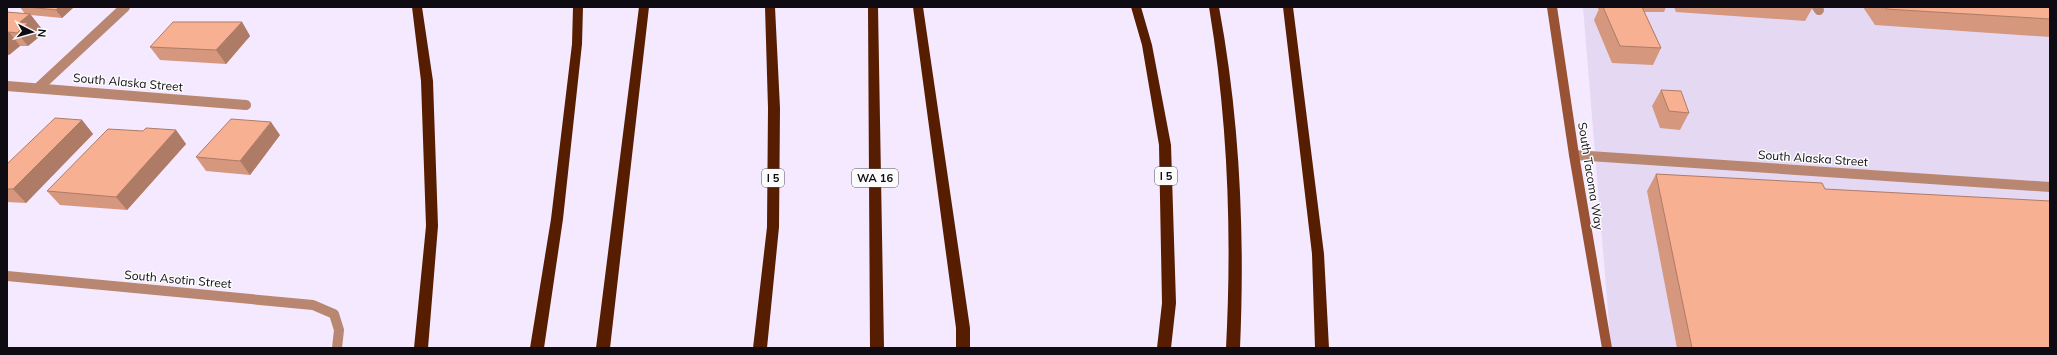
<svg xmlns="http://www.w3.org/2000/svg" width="2057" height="355" viewBox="0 0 2057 355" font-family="Mulish,sans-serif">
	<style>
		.built { fill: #e5d8f3 }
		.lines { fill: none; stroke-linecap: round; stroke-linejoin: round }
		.service { stroke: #b88671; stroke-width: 10 }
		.minor { stroke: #b88671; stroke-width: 10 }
		.secondary { stroke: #995233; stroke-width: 10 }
		.motorway { fill: #561d00; fill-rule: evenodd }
		.wall { fill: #d5977e }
		.shaded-wall { fill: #ae7b66 }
		.building { fill: #f8b092; stroke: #ae7b66 }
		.labels { text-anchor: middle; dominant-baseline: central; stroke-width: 3; stroke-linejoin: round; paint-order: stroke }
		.shield { fill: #fbfbfb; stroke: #565359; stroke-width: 1 }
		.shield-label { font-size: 11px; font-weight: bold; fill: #0f0b13 }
		.street-label { font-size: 12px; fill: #0f0b13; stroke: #fbfbfb }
	</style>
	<rect width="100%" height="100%" fill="#f4e9fe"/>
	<path class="built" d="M1583,7H2050V348H1611Z"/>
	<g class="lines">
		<path class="service" d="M1817,7L1819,10"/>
		<path class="minor" d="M7,86L246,105
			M38,88L125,7
			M1574,155L2050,187
			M7,276L313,305L334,314L339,330L337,348"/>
		<path class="secondary" d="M1552,7L1574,155L1607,348"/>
		<path class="motorway" d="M412,7H422L433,81L438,226L428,348H414L426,226L421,81Z
			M573,7H583L582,44L563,219L544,348H530L551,219L572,44Z
			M639,7H649L610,348H596Z
			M765,7H775L780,108L779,227L767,348H753L767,227L768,108Z
			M868,7H878L884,348H870Z
			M913,7H923L970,328V348H956V328Z
			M1131,7H1141L1152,45L1171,145L1176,303L1171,348H1157L1162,303L1159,145L1142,45Z
			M1209,7H1219C1240,120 1245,233 1240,348H1226C1232,233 1228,121 1209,7Z
			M1283,7H1293L1324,254L1329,348H1315L1312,254Z"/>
	</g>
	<path class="wall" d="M20,7H74L62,18L31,15L41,28L36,32L39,37L28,46H20L9,55H7V12L25,14Z
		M1598,7H1666L1664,12H1644L1661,48L1653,65L1612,63L1594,20L1599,9H1598Z
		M1674,7H1813L1805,21L1676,12Z
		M1863,7H2050V37L1875,25Z
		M242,22L250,36L226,64L160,60L150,47Z
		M1661,90L1689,113L1680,130L1660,128L1652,106Z
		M82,120L93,134L26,203L7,202V164Z
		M176,130L186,144L127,210L60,205L47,191L143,131Z
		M280,135L250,175L206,171L196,157Z
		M1656,174L1825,189L2050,348H1677L1647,191Z"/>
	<path class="shaded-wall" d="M59,7H74L62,18L56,10Z
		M30,14L41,28L36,32L39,37L28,46L17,33L20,22Z
		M242,22L250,36L226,64L216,50Z
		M9,32L20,46L9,55L7,53V33Z
		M82,120L93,134L26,203L13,189Z
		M271,122L280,135L250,175L240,161Z
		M176,130L186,144L127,210L116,197Z"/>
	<path class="building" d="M28,7H59L56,10Z
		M1603,7H1642L1661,48L1620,46Z
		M1885,7H2050V19L1886,9Z
		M7,12L30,14L20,22L28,23L17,33L9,32L7,33Z
		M173,22H242L216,50L150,47Z
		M1661,90L1681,91L1689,113L1669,111Z
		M55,118L82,120L13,189H7V164Z
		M231,119L271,122L240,161L196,157Z
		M146,128L176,130L116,197L47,191L108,129L143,131Z
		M1656,174L1822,183L1825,189L2050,201V348H1692Z"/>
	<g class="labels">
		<g class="shield">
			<rect x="1155" y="167" width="22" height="18" rx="3"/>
			<rect x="762" y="169" width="22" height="18" rx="3"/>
			<rect x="852" y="169" width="46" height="18" rx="3"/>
		</g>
		<g class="shield-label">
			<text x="1166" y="176">I 5</text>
			<text x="773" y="178">I 5</text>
			<text x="875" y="178">WA 16</text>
		</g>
		<g class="street-label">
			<text transform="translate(128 82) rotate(5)">South Alaska Street</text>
			<text transform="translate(1813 158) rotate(4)">South Alaska Street</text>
			<text transform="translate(1591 176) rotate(81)">South Tacoma Way</text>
			<text transform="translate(178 279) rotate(5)">South Asotin Street</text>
		</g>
	</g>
	<rect width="2057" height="355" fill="none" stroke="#0f0b13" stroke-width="16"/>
	<g transform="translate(32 32) rotate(96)" stroke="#fbfbfb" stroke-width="3" paint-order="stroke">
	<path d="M0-3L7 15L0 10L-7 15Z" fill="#0f0b13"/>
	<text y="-6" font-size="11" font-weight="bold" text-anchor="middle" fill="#0f0b13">N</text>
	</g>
</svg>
